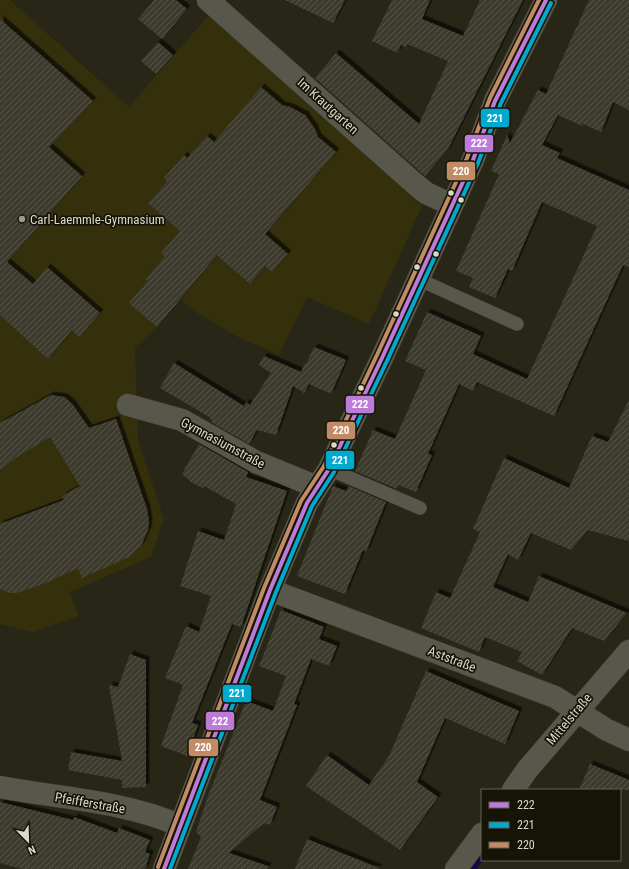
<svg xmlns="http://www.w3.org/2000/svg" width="629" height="869" viewBox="0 0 629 869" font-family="'Roboto Condensed',sans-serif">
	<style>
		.built { fill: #35300c }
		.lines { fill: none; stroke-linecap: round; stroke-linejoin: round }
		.stream { stroke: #150b40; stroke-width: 7 }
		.building { fill: url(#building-hatch); filter: url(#shadow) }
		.service-casing { stroke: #434234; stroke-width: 14 }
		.minor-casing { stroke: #434234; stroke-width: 23 }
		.service { stroke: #58574c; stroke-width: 13 }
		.minor { stroke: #58574c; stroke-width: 22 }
		.bus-1-casing { stroke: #161407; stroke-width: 7 }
		.bus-2-casing { stroke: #161407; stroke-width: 7 }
		.bus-3-casing { stroke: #161407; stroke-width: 7 }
		.bus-1 { stroke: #bd7bd9; stroke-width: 4 }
		.bus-2 { stroke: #00a9ce; stroke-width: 4 }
		.bus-3 { stroke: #c18c65; stroke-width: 4 }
		.bus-dot { fill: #dbd9c7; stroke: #161407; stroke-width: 1.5 }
		.poi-dot { fill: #9c9a89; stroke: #161407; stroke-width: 1.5 }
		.labels { text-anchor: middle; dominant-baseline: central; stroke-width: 3.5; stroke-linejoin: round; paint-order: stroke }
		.street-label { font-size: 13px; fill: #dbd9c7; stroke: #161407 }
		.poi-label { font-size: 13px; fill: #dbd9c7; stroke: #161407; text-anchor: start }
		.line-badge { stroke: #161407; stroke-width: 1.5 }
		.badge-label { font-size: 11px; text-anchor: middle; font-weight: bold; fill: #fff }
	</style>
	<defs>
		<pattern id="building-hatch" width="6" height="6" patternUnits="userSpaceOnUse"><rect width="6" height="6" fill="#3d3b2e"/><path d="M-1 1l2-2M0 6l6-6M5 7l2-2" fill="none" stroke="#58574b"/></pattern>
		<filter id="shadow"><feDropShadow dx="3.5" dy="-3.5" stdDeviation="0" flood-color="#0009"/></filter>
	</defs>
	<rect width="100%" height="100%" fill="#282616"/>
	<path class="built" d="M0,0H10L129,107L209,15L422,206L369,324L307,297L279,355L238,337L194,311L179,298L174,303L176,305L157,327L135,348L138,441L164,519L151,557L70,592L78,616L33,632L0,624Z"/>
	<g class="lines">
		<path class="stream" d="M473,869L482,855"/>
	</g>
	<path class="building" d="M154,0H176L187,9L162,39L138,19Z
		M285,0H345L333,23Z
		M392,0H430L422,19L463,36L480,0H523L448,149L425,176L315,78L336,53L419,124L448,61L407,44L406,47L401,45L397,53L372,41Z
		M589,0H629V110L613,102L601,132L583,124L582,126L558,115L542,145L560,153L557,158L629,190V267L623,265L554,416L477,382L473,391L459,384L428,454L432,455L416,492L398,485L397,489L355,471L373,430L395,439L426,370L405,361L427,312L481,336L473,354L527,379L597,226L542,202L512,271L508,269L495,298L469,287L473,278L456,271L499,174L491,171L507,135L510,143L538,90L546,94Z
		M0,19L93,101L49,147L82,176L7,262L33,284L47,267L100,313L79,337L72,330L48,359L0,315Z
		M158,42L173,55L156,74L141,61Z
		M261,87L282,105L290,107L305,115L315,129L318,137L336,152L265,234L288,254L272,272L265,266L250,284L217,255L157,327L129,303L148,281L146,279L165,256L161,253L180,231L148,203L167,182L164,178L184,155L187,158L207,136L214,142Z
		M314,347L346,360L331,394L309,384L304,393L293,386L276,435L257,430L249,444L211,422L212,420L210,419L211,418L160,388L174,363L244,406L246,402L250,405L271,373L259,365L264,356L301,372L305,363L306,364Z
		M51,395L64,397L68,400L73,405L89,428L116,419L147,509L149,522L148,530L141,546L129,557L82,578L78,568L46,583L17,593H10L0,589V524L64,500L62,496L80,486L50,437L20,455L0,470V423Z
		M629,400V541L588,530L571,550L531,533L518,560L508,554L493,587L528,602L539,576L627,613L604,641L572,628L542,675L517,661L522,652L485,637L479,652L421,628L436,592L450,598L480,532L473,529L504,458L569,488L592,436L608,442Z
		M199,444L248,472L246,477L287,491L241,627L232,624L192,723L198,725L187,756L161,746L183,685L165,678L186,626L199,632L211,596L180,586L198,531L224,540L236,504L204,486L203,488L191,482L182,474Z
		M333,486L346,491L349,486L386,502L366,552L363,550L345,594L297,576Z
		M281,610L324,627L319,639L337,646L329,666L311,659L294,704L297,705L260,800L277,807L270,825L264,823L229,853L268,866L267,869H188L201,837L196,832L208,796L246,701L273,711L286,676L259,666Z
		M130,654L146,660V787L122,788V780L68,770L71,752L122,761L109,685L118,687Z
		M426,671L519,711L505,744L445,718L417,782L438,797L400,850L306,786L327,755L369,785L389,756Z
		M590,764L629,780V790H579Z
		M0,802L73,820L74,817L117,833L119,828L150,840L145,852L150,854L145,869H22L0,863Z
		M307,839L379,868L378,869H295Z"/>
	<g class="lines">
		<defs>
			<path id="service" d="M418,279L517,324
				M329,469L420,508"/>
			<path id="minor" d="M208,0L415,184L426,193L452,205
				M128,405L182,420L256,462L317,487
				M270,590L555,697L607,730L629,740
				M0,787C59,798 123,801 179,825
				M513,790L527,770L629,651
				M164,869L270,590L307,503L329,469L382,358L473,160L495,101L546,0
				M456,869L482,834"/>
		</defs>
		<use href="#service" class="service-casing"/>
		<use href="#minor" class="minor-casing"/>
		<use href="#service" class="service"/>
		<use href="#minor" class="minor"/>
		<defs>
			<path id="bus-1" d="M164,869L270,590L307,503L329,469L382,358L473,160L495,101L546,0"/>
			<path id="bus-2" d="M170,869L276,592L312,506L334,472L387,361L478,163L501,103L551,3"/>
			<path id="bus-3" d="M158,867L264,588L301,501L324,466L377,355L467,158L490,98L539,0"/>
		</defs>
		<use href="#bus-1" class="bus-1-casing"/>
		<use href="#bus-2" class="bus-2-casing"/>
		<use href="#bus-3" class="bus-3-casing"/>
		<use href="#bus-1" class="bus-1"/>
		<use href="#bus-2" class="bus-2"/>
		<use href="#bus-3" class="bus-3"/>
	</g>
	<g class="bus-dot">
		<circle cx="451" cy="193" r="3.5"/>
		<circle cx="461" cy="200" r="3.5"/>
		<circle cx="436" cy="254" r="3.5"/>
		<circle cx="417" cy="267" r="3.5"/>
		<circle cx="396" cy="314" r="3.5"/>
		<circle cx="361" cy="388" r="3.5"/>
		<circle cx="334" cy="445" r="3.5"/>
	</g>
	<circle class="poi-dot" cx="22" cy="219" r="4"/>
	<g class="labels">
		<g class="street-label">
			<text transform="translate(328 106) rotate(42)">Im Krautgarten</text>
			<text transform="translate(223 443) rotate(28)">Gymnasiumstraße</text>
			<text transform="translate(452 659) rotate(21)">Aststraße</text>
			<text transform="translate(569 719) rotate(-50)">Mittelstraße</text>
			<text transform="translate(90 803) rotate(10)">Pfeifferstraße</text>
		</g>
		<g class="poi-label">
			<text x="30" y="219">Carl-Laemmle-Gymnasium</text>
		</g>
	</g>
	<g class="line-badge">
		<rect x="480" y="108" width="30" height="20" rx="4" fill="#00a9ce"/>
		<rect x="464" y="134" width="30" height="19" rx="4" fill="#bd7bd9"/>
		<rect x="446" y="161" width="30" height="20" rx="4" fill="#c18c65"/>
		<rect x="345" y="395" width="30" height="19" rx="4" fill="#bd7bd9"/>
		<rect x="326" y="421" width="30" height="19" rx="4" fill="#c18c65"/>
		<rect x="325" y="450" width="30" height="20" rx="4" fill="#00a9ce"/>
		<rect x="222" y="684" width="30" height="19" rx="4" fill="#00a9ce"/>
		<rect x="205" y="711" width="30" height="20" rx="4" fill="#bd7bd9"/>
		<rect x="188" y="738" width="31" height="19" rx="4" fill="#c18c65"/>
	</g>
	<g class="badge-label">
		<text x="495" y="122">221</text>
		<text x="479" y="147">222</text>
		<text x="461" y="175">220</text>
		<text x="360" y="408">222</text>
		<text x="341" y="434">220</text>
		<text x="340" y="464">221</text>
		<text x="237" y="697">221</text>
		<text x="220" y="725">222</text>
		<text x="203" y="751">220</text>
	</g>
	<rect x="481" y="789" width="140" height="72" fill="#161407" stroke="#656354"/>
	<rect x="489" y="802" width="20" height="6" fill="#bd7bd9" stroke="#656354"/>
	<text x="517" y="809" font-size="12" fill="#dbd9c7">222</text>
	<rect x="489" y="822" width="20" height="6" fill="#00a9ce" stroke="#656354"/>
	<text x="517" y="829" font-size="12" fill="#dbd9c7">221</text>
	<rect x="489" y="842" width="20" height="6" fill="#c18c65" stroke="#656354"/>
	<text x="517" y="849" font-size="12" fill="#dbd9c7">220</text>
	<g transform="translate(28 841) rotate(157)" stroke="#161407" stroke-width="3" paint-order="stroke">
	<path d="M0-3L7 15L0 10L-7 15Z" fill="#dbd9c7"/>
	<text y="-6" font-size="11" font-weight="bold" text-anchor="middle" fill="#dbd9c7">N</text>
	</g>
</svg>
